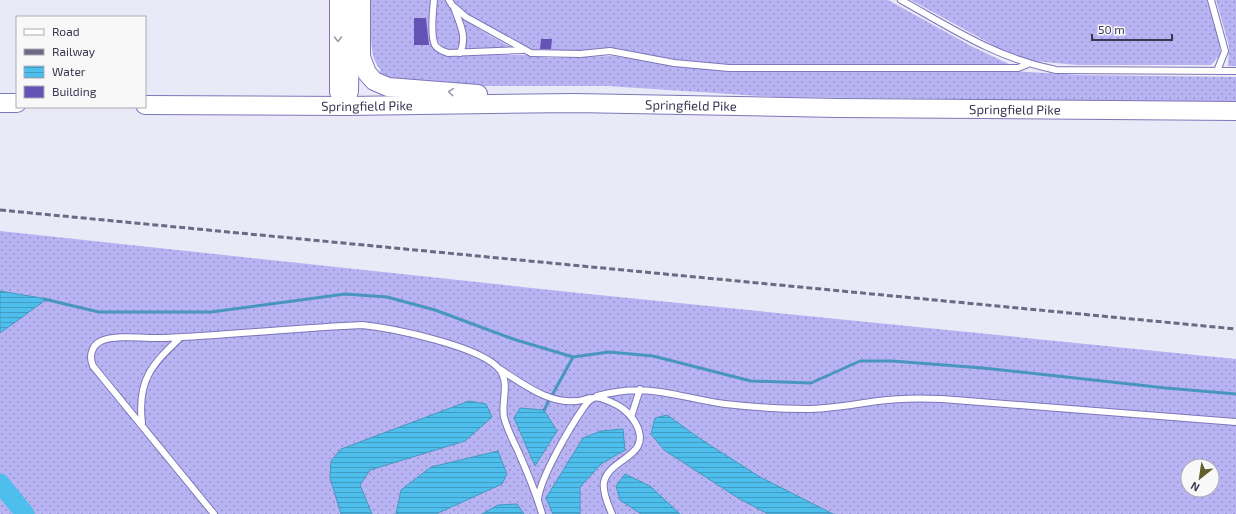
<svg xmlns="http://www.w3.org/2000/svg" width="1236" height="514" viewBox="0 0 1236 514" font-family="'Exo 2',sans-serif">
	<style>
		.grass { fill: url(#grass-dots); fill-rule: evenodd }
		.water { fill: url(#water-rules); stroke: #4896be }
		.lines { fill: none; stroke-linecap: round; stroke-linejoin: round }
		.stream { stroke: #4896be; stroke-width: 3 }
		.river { stroke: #4ebfec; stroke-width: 19 }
		.building { fill: #6453b5 }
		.service-casing { stroke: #7d76b9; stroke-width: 8 }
		.tertiary-casing { stroke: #7d76b9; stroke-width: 18 }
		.secondary-casing { stroke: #7d76b9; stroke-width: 20 }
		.service { stroke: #fff; stroke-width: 6 }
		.tertiary { stroke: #fff; stroke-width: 16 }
		.secondary { stroke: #fff; stroke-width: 18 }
		.rail { stroke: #6c6a83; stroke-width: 3; stroke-dasharray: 6 3; stroke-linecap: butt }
		.oneway { stroke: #9c9baa }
		.labels { text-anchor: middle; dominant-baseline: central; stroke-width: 4; stroke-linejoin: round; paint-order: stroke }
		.street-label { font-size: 13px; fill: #3a3754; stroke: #f8f8f8 }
	</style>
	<defs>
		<pattern id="grass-dots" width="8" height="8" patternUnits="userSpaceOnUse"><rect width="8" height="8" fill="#b8b3f2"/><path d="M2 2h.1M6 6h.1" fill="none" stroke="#9792c7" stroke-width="1.8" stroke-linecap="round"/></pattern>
		<pattern id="water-rules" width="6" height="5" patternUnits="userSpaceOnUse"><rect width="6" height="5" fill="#4ebfec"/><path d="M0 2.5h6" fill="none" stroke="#429cc2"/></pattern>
	</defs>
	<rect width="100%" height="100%" fill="#e9e9f8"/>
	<path class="grass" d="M371,0H431V44L439,52L447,55H528L548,58L613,56L696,68L732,71H1013L1078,75L1236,77V102L777,97L608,86H474L394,82L378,74L381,70C367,57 371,18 371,0Z
		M436,0H446C462,23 492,36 516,50L454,51L443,48L436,39Z
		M453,0H888L973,47L1011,65H729L667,59L607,48L561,52L538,51L524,47L471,17L457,6Z
		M911,0H1207L1220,45V55L1211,65H1078L1033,61L1000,49Z
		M1216,0H1236V66H1228L1229,46Z
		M0,231L579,293L1236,359V514H0ZM1188,466H1212V490H1188Z"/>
	<path class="water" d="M0,291L47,299L0,333Z
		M469,401L486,404L492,417L465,441L370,470L360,485L372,514H341L330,478L331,461L341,449Z
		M520,408L544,410L557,431L535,466L514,418Z
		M667,415L702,440L760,477L833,514H768L738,498L664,450L651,434L655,418Z
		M623,429L625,450L601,464L580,487V514H553L546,498L583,438L601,431Z
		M498,451L507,474L502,484L436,514H396L401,490L431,467Z
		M625,474L650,486L680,514H641L620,500L616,486Z
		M517,504L524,514H482L498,505Z"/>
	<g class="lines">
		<path class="stream" d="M44,299L99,312H211L345,294L387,297L435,310L513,339L573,357L609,352L653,356L751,381L811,383L860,361H892L983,368L1166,388L1236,394
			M544,410L573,357"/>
		<path class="river" d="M0,483L25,514"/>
	</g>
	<path class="building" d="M414,18H426L429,45H414Z
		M541,39H552L551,49H540Z"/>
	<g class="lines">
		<defs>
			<path id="service" d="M434,0C433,11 430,35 435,45C438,50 443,51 448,53L523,50
				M449,0L452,5L466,17L531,53L580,54L610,51L674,63L729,68H1018L1028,64
				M901,0C953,29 996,58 1056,70L1236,71
				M1211,0L1225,51L1217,71
				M454,7C459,23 468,36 460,53
				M500,369C526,387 558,410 590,398
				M597,396C649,382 675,397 725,404C752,407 779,409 806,409C831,409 854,404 878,401C899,398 921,398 942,399L1236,422
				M631,417L640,389
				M142,423C137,381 151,365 181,337
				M538,499C541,476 570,427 584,407C591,397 595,395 606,400C619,405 629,411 636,424C653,457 610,457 604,482C602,491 608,505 612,514
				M214,514L93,366C89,357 91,346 101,341C117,334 148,339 165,338C231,335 296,328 362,325C391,328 482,346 500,370C510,384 501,402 504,417C507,429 513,441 518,451C527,472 536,492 542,514"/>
			<path id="tertiary" d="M338,0V92L346,106
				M346,106L350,91L352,0"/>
			<g id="secondary">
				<path d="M361,0V57L367,73L374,81L388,87L478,94"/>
				<path d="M0,103H17"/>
				<path id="s1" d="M145,105L346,106L574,103L838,108L1236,111"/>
			</g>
		</defs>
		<use href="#service" class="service-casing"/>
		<use href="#tertiary" class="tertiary-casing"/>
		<use href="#secondary" class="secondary-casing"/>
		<use href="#service" class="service"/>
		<use href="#tertiary" class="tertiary"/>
		<use href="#secondary" class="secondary"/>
		<path class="rail" d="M0,210L1236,329"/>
	</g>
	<defs><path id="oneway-chevron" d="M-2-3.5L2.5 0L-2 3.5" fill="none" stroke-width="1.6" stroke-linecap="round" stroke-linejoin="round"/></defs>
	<g class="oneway">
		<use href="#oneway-chevron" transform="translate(338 39) rotate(89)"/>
		<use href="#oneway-chevron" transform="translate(451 92) rotate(-175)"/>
	</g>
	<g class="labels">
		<g class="street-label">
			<text stroke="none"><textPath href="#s1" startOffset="546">Springfield Pike</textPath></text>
			<text stroke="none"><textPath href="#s1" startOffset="222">Springfield Pike</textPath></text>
			<text stroke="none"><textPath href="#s1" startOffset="870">Springfield Pike</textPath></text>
		</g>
	</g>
	<rect x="16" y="16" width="130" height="92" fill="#f8f8f8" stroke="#acabb6"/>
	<rect x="24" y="29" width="20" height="6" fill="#ffffff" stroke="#acabb6"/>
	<text x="52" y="36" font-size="12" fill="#3a3754">Road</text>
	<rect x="24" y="49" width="20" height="6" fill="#6c6a83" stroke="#acabb6"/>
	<text x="52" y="56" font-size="12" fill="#3a3754">Railway</text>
	<rect x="24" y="66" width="20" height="12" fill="url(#water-rules)" stroke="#acabb6"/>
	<text x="52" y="76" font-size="12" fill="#3a3754">Water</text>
	<rect x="24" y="86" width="20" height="12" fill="#6453b5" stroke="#acabb6"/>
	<text x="52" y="96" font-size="12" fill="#3a3754">Building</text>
	<g transform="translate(1200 478) rotate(210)"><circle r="19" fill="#f8f8f8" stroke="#acabb6"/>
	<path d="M0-3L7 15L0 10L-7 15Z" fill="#61602d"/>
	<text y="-6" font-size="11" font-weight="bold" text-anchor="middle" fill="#3a3754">N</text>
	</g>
	<path d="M1092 34v6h80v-6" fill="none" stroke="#3a3754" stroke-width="2"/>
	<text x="1098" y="34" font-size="12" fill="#3a3754" stroke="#f8f8f8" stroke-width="3" paint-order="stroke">50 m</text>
</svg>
